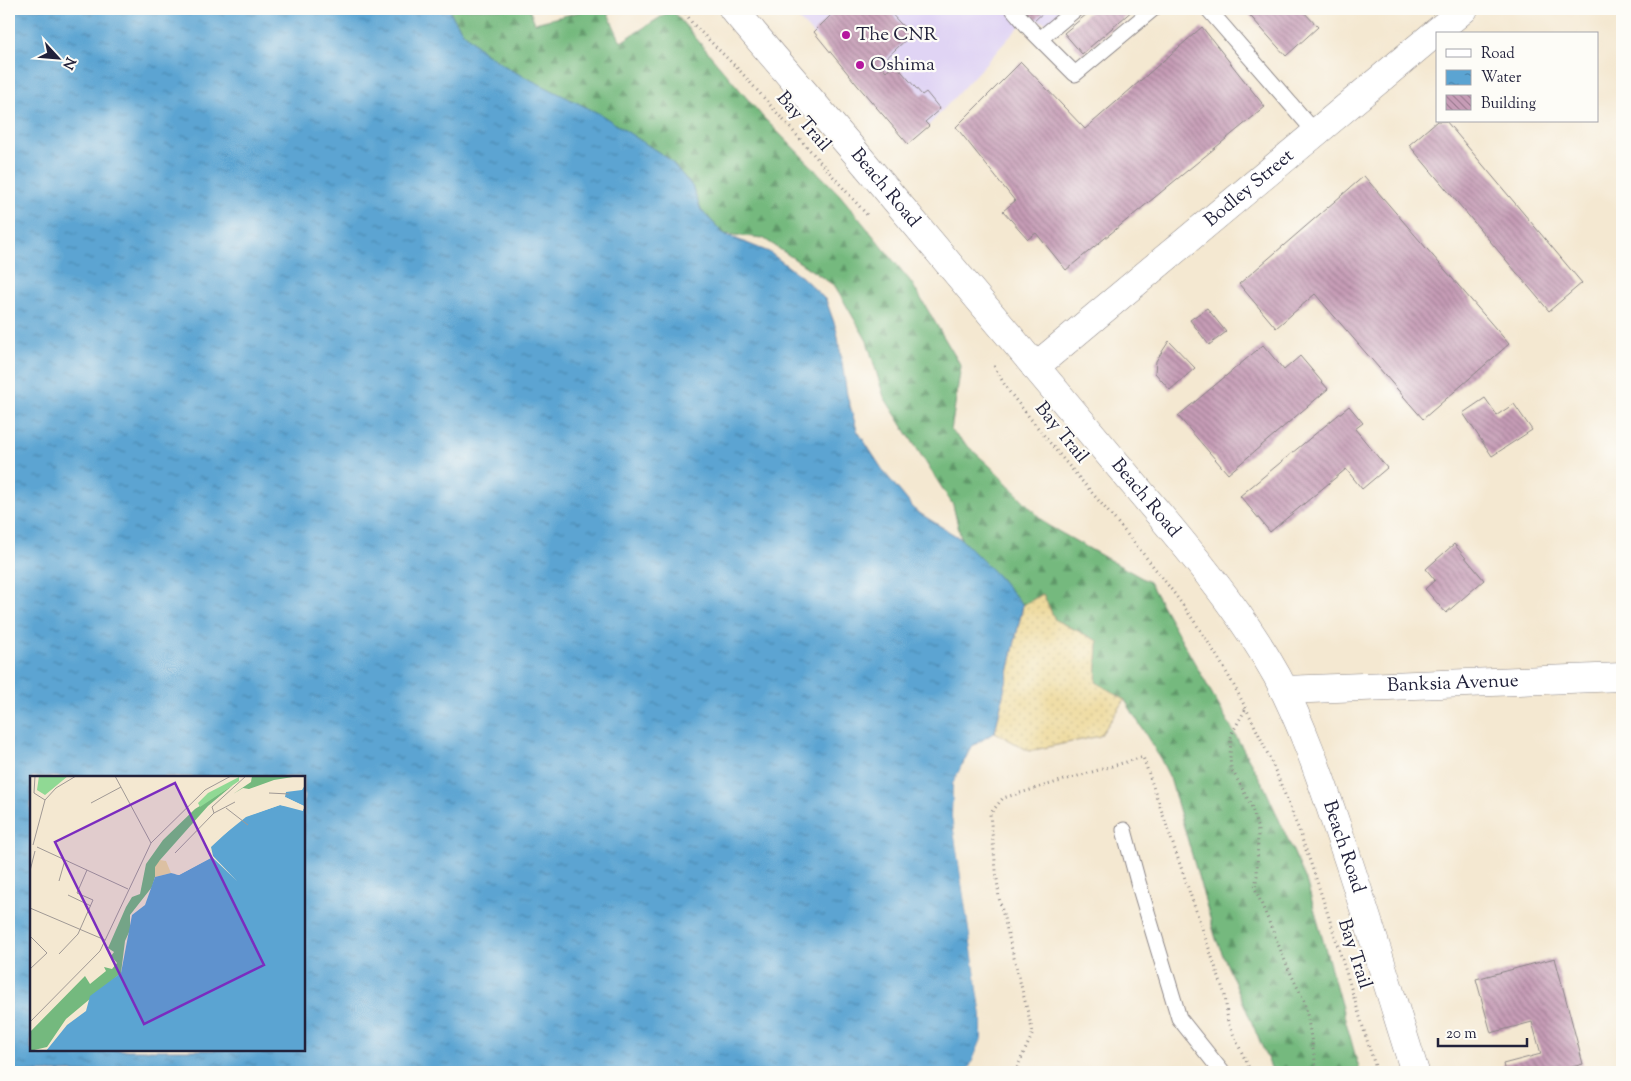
<svg xmlns="http://www.w3.org/2000/svg" width="1631" height="1081" viewBox="0 0 1631 1081" font-family="'Sorts Mill Goudy',serif">
	<style>
		.built { fill: #e0d4f4 }
		.forest { fill: url(#forest-firs); stroke: #4b6e5c }
		.sand { fill: url(#sand-dots); stroke: #887e6c }
		.water { fill: url(#water-ripples); stroke: #3e6386; fill-rule: evenodd }
		.pier { fill: #f4e8d1 }
		.building { fill: url(#building-back-hatch) }
		.lines { fill: none; stroke-linecap: round; stroke-linejoin: round }
		.service-casing { stroke: #8b8586; stroke-width: 17 }
		.minor-casing { stroke: #8b8586; stroke-width: 29 }
		.primary-casing { stroke: #8b8586; stroke-width: 29 }
		.path { stroke: #8b8586; stroke-width: 3; stroke-dasharray: 1 4; stroke-linecap: butt }
		.service { stroke: #fff; stroke-width: 15 }
		.minor { stroke: #fff; stroke-width: 28 }
		.primary { stroke: #fff; stroke-width: 28 }
		.poi-dot { fill: #b5179e; stroke: #fdfcf7; stroke-width: 2 }
		.labels { text-anchor: middle; dominant-baseline: central; stroke-width: 4.5; stroke-linejoin: round; paint-order: stroke }
		.poi-label { font-size: 19px; fill: #22223b; stroke: #fdfcf7; text-anchor: start }
		.street-label { font-size: 19px; fill: #22223b; stroke: #fdfcf7 }
		.inset-road { fill: none; stroke: #a09995; stroke-width: 1 }
		.view { fill: #7b2cbf; fill-opacity: 0.15; stroke: #7b2cbf; stroke-width: 2.5 }
		.inset-edge { fill: none; stroke: #22223b; stroke-width: 2.5 }
	</style>
	<defs>
		<pattern id="forest-firs" width="22" height="20" patternUnits="userSpaceOnUse" patternTransform="scale(1.25)"><rect width="22" height="20" fill="#74b97e"/><path d="M5 1l3.5 6h-7zM16 11l3.5 6h-7z" fill="#5f9668"/></pattern>
		<pattern id="sand-dots" width="8" height="8" patternUnits="userSpaceOnUse" patternTransform="scale(1.25)"><rect width="8" height="8" fill="#eeda9e"/><path d="M2 2h.1M6 6h.1" fill="none" stroke="#ccbb89" stroke-width="1.8" stroke-linecap="round"/></pattern>
		<pattern id="water-ripples" width="26" height="14" patternUnits="userSpaceOnUse" patternTransform="scale(1.25)"><rect width="26" height="14" fill="#5ba4d2"/><path d="M2 4q2-2 4 0t4 0M15 11q2-2 4 0t4 0" fill="none" stroke="#4b85ac"/></pattern>
		<pattern id="building-back-hatch" width="6" height="6" patternUnits="userSpaceOnUse" patternTransform="scale(1.25)"><rect width="6" height="6" fill="#c69cb6"/><path d="M-1 5l2 2M0 0l6 6M5-1l2 2" fill="none" stroke="#a07f95"/></pattern>
	</defs>
	<rect width="100%" height="100%" fill="#fdfcf7"/>
	<filter id="ink" filterUnits="userSpaceOnUse"><feTurbulence type="fractalNoise" baseFrequency=".02" numOctaves="2"/><feDisplacementMap in="SourceGraphic" scale="10" xChannelSelector="R" yChannelSelector="G"/><feConvolveMatrix kernelMatrix="1 2 1 2 8 2 1 2 1" color-interpolation-filters="sRGB"/></filter>
	<filter id="wash" filterUnits="userSpaceOnUse"><feTurbulence type="fractalNoise" baseFrequency=".0096" numOctaves="4" result="noise"/><feDisplacementMap in="SourceGraphic" scale="20" xChannelSelector="R" yChannelSelector="G"/><feGaussianBlur stdDeviation="1.12" result="paint"/><feColorMatrix in="noise" values="0 0 0 0 0 0 0 0 0 0 0 0 0 0 0 0 0 1.4 0 .05"/><feComposite in="paint" operator="in"/></filter>
	<g filter="url(#wash)">
		<rect width="100%" height="100%" fill="#f4e8d1"/>
		<path class="built" d="M810,9H1068L1050,24L1028,17L919,136L798,19Z"/>
		<path class="forest" d="M450,9H529L535,23L591,9H606L621,42L672,10L762,116L839,194L911,282L961,366L951,431L991,467L1047,525L1149,582L1264,786L1306,880L1360,1072H1273L1216,939L1170,778L1160,758L1125,700L1096,682L1098,641L1055,620L1043,594L1023,605L996,574L961,539L953,505L884,397L867,341L835,286L763,238L724,234L701,210L692,186L669,159L634,138L511,70L484,52L463,32L451,14Z"/>
		<path class="sand" d="M1043,594L1055,620L1098,641L1096,682L1125,700L1100,736L1029,751L995,732L1023,605Z"/>
		<path class="water" d="M9,9H450L451,14L463,32L484,52L511,70L600,114L669,159L692,186L701,210L724,234L769,252L802,277L826,300L837,331L847,395L857,430L884,472L916,511L961,539L996,574L1023,605L995,732L971,747L953,784L952,817L982,1016V1039L968,1072H9ZM31,777H304V1050H31Z"/>
		<path class="pier" d="M965,764L955,785L954,817L985,1016L984,1040L971,1072H968L982,1039V1016L952,817L953,784L962,765Z"/>
		<g id="blocks">
			<path class="building" d="M837,9H852L854,11L857,9H887L911,35L880,64L886,71L895,64L922,95L926,92L940,109L925,122L929,126L908,144L858,86L814,32Z
				M1019,9H1047L1032,23Z
				M1093,9H1134L1082,54L1064,33Z
				M1244,9H1301L1318,27L1286,56Z
				M1202,27L1265,107L1066,270L1036,233L1028,239L1003,211L1015,201L956,127L1021,62L1085,129Z
				M1437,121H1446L1582,283L1549,311L1409,145Z
				M1364,176L1509,344L1423,419L1315,294L1276,328L1239,284Z
				M1207,308L1226,332L1209,345L1190,320Z
				M1169,341L1195,368L1170,390L1155,373L1156,361Z
				M1263,345L1284,370L1300,356L1328,389L1228,474L1178,416Z
				M1485,398L1497,415L1514,404L1532,430L1492,456L1463,413Z
				M1349,406L1363,423L1355,429L1387,468L1362,489L1346,469L1270,532L1240,496Z
				M1454,544L1484,580L1446,613L1425,589L1435,580L1426,569Z
				M1555,958L1583,1064L1554,1072H1505L1503,1064L1541,1054L1532,1022L1491,1033L1476,979Z"/>
		</g>
	</g>
	<g filter="url(#ink)">
		<use href="#blocks" fill-opacity="0" stroke="#8b8586" stroke-width="1"/>
		<g class="lines">
			<defs>
				<path id="service" d="M1013,9L1031,30L1075,74L1153,9
					M1208,9L1315,132
					M1040,39L1076,9
					M1124,830L1138,882L1179,1018L1222,1072"/>
				<g id="minor">
					<path id="s1" d="M1035,367L1464,9"/>
					<path id="s2" d="M1284,690L1622,677"/>
				</g>
				<g id="primary">
					<path id="s3" d="M733,9L855,152L1169,526C1208,573 1247,622 1277,676C1302,724 1320,776 1337,827C1365,908 1389,990 1415,1072"/>
				</g>
			</defs>
			<use href="#service" class="service-casing"/>
			<use href="#minor" class="minor-casing"/>
			<use href="#primary" class="primary-casing"/>
			<path class="path" d="M683,9L692,23L740,71L867,215
				M994,366L1007,389C1026,413 1045,437 1064,460C1120,526 1177,589 1221,663C1296,790 1333,933 1377,1072
				M1245,710L1231,735L1230,758L1231,768L1251,805L1258,830L1257,876L1255,888L1288,968L1305,1003L1317,1072
				M1015,1072L1033,1033L999,898L990,814L1003,798L1143,757L1225,995L1228,1023L1251,1072"/>
			<use href="#service" class="service"/>
			<use href="#minor" class="minor"/>
			<use href="#primary" class="primary"/>
		</g>
	</g>
	<g class="poi-dot">
		<circle cx="846" cy="35" r="5"/>
		<circle cx="860" cy="65" r="5"/>
	</g>
	<g class="labels">
		<g class="poi-label">
			<text x="856" y="35">The CNR</text>
			<text x="870" y="65">Oshima</text>
		</g>
		<g class="street-label">
			<text transform="translate(803 122) rotate(49)">Bay Trail</text>
			<text stroke="none"><textPath href="#s3" startOffset="235">Beach Road</textPath></text>
			<text stroke="none"><textPath href="#s1" startOffset="279">Bodley Street</textPath></text>
			<text transform="translate(1061 433) rotate(51)">Bay Trail</text>
			<text stroke="none"><textPath href="#s3" startOffset="640">Beach Road</textPath></text>
			<text stroke="none"><textPath href="#s2" startOffset="169">Banksia Avenue</textPath></text>
			<text stroke="none"><textPath href="#s3" startOffset="1045">Beach Road</textPath></text>
			<text transform="translate(1354 954) rotate(72)">Bay Trail</text>
		</g>
	</g>
	<g transform="translate(30 776)">
		<rect width="275" height="275" fill="#f4e8d1"/>
		<path d="M222,0H269L244,4L219,13L213,12L203,18L221,6ZM203,9L178,30L130,84L122,111L100,139V154L95,165L91,197L36,243L17,271L0,275V256L55,200L60,208L76,195L74,191L82,193L87,187L81,180L84,176L78,172L96,131L102,121L110,118L116,88L133,64L165,33Z" fill="#74b97e"/>
		<path d="M130,84L136,85L141,97L125,101V91Z" fill="#eeda9e"/>
		<path d="M9,0H38L15,19L7,14ZM209,1V5L170,31L168,27L178,17Z" fill="#90d994"/>
		<path d="M275,9V275H16L37,249L56,235L60,220L91,197L102,139L115,129L125,101L141,97L149,99L181,82V69L216,41L250,29L273,35L274,30L255,21L256,16L272,14Z" fill="#5ba4d2"/>
		<path d="M253,20L274,30L275,33L250,29L214,41L249,26L272,32ZM206,45L208,46L181,71L183,80L207,105L182,81L149,99L145,98L181,79V67Z" fill="#f4e8d1"/>
		<path class="inset-road" d="M5,0L4,17L15,24M85,0L121,67M239,17L259,18M61,27L91,11M196,32L218,49M184,37L205,26M3,69L15,24L26,12L46,0M7,71L98,113M145,77L184,37L182,31L216,0M0,95L5,75M29,105L35,84M38,119L61,130M0,132L75,164M0,160L17,177L0,193M29,178L48,158L63,124L47,117L57,94M0,246L70,175L121,67L175,14L201,0"/>
		<path class="view" d="M145,7L234,189L114,248L25,66Z"/>
		<rect width="275" height="275" class="inset-edge"/>
	</g>
	<rect width="1631" height="1081" fill="none" stroke="#fdfcf7" stroke-width="30"/>
	<rect x="1436" y="32" width="162" height="90" fill="#fdfcf7" stroke="#a5a5ac"/>
	<rect x="1446" y="49" width="25" height="8" fill="#ffffff" stroke="#a5a5ac"/>
	<text x="1481" y="58" font-size="15" fill="#22223b">Road</text>
	<rect x="1446" y="70" width="25" height="15" fill="url(#water-ripples)" stroke="#a5a5ac"/>
	<text x="1481" y="82" font-size="15" fill="#22223b">Water</text>
	<rect x="1446" y="95" width="25" height="15" fill="url(#building-back-hatch)" stroke="#a5a5ac"/>
	<text x="1481" y="108" font-size="15" fill="#22223b">Building</text>
	<g transform="translate(58 58) rotate(116)" stroke="#fdfcf7" stroke-width="4" paint-order="stroke">
	<path d="M0-4L9 19L0 12L-9 19Z" fill="#22223b"/>
	<text y="-8" font-size="14" font-weight="bold" text-anchor="middle" fill="#22223b">N</text>
	</g>
	<path d="M1438 1038v8h89v-8" fill="none" stroke="#22223b" stroke-width="2.5"/>
	<text x="1446" y="1038" font-size="15" fill="#22223b" stroke="#fdfcf7" stroke-width="4" paint-order="stroke">20 m</text>
</svg>
